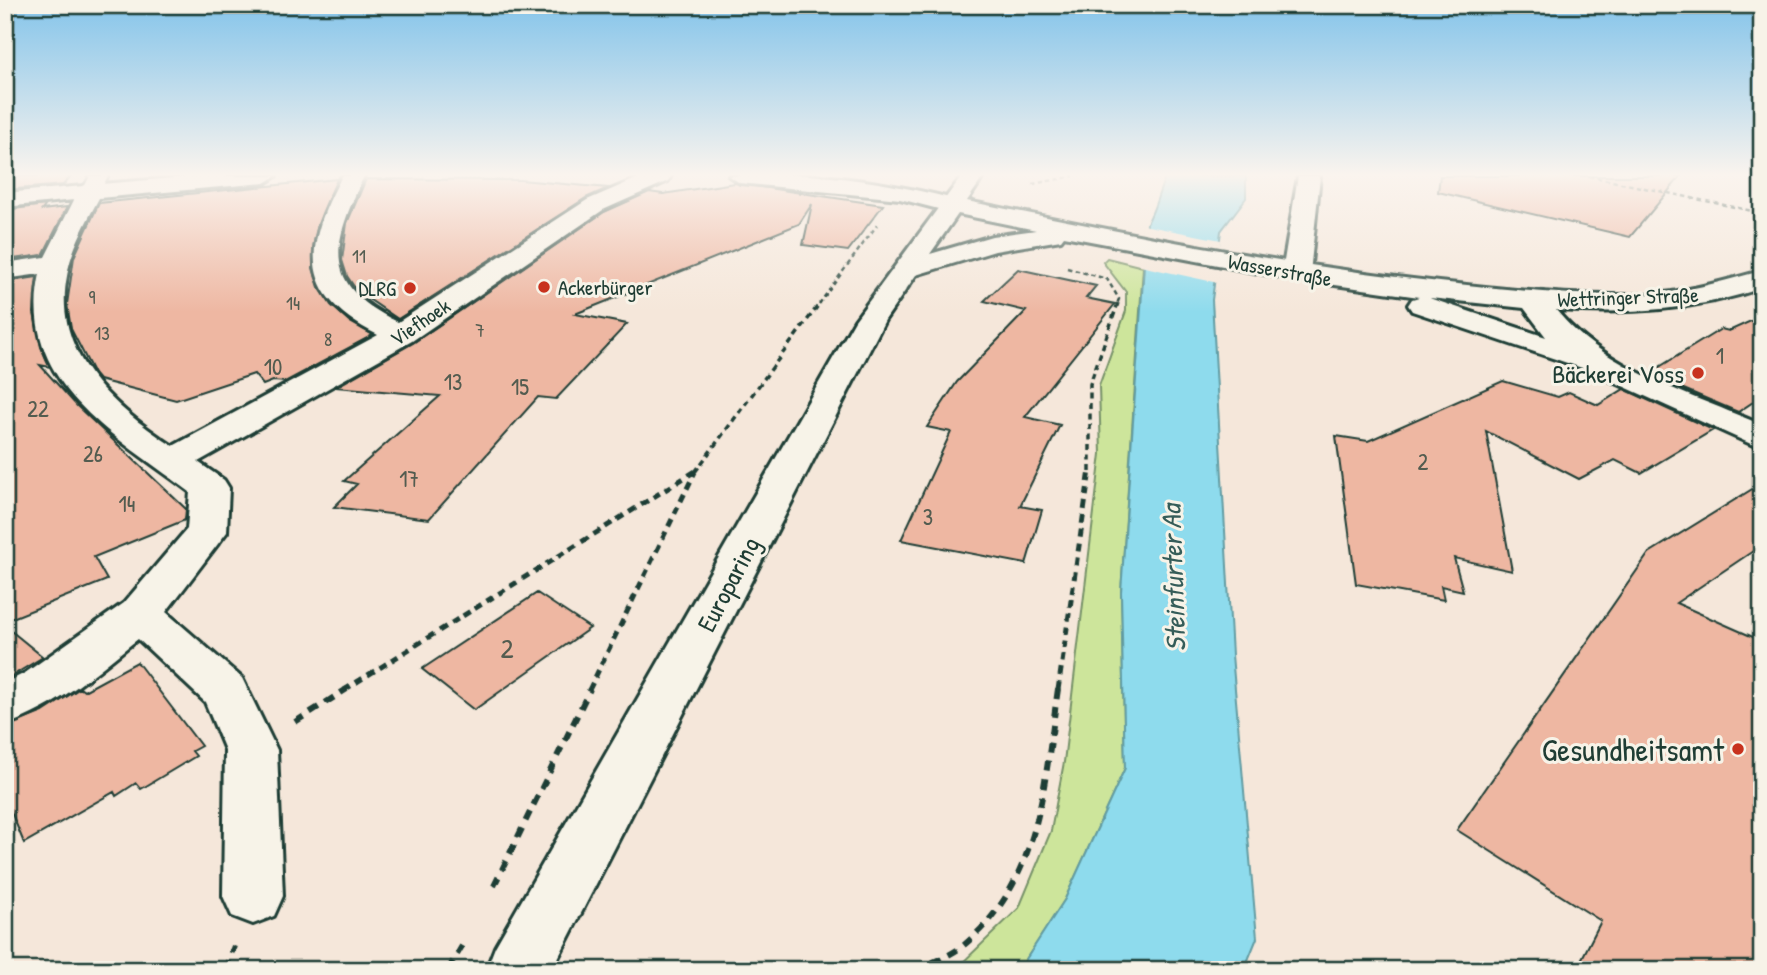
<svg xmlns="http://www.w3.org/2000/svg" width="1767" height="975" viewBox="0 0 1767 975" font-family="'Patrick Hand',sans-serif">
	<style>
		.green { fill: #cde59b; stroke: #769168; stroke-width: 2 }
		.water { fill: #8edbed; stroke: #629ca3; stroke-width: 2 }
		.pier { fill: #f5e7da }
		.building { fill: #eeb7a2; stroke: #1f3d34; stroke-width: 2 }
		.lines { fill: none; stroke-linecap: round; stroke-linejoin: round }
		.pedestrian-casing { stroke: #1f3d34; stroke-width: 5 }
		.minor-casing { stroke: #1f3d34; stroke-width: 6 }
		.secondary-casing { stroke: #1f3d34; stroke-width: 6 }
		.path-far3 { stroke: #1f3d34; stroke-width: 2.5; stroke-dasharray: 4.5 3.5; stroke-linecap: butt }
		.path-far2 { stroke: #1f3d34; stroke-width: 3.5; stroke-dasharray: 6 4.5; stroke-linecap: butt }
		.path-far1 { stroke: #1f3d34; stroke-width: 5; stroke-dasharray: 8 6; stroke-linecap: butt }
		.path { stroke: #1f3d34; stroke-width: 6; stroke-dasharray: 10 8; stroke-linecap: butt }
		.pedestrian { fill: #f7f3e8; fill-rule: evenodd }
		.minor { fill: #f7f3e8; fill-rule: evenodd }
		.secondary { fill: #f7f3e8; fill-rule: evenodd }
		.poi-dot { fill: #c8321e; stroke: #f7f3e8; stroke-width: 2.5 }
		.labels { text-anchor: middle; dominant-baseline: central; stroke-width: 6; stroke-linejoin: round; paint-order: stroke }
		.far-number-label { font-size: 19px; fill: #535c50 }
		.far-street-label { font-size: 21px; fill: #1f3d34; stroke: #f7f3e8 }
		.far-poi-label { font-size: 21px; fill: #1f3d34; stroke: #f7f3e8; text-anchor: start }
		.number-label { font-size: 23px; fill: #535c50 }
		.poi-label { font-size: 26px; fill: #1f3d34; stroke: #f7f3e8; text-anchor: end }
		.street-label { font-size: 26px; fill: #1f3d34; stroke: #f7f3e8 }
		.water-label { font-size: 28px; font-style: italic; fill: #355d59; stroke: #f7f3e8 }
		.near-number-label { font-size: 28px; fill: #535c50 }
		.near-poi-label { font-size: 32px; fill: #1f3d34; stroke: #f7f3e8; text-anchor: end }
	</style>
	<rect width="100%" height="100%" fill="#f5e7da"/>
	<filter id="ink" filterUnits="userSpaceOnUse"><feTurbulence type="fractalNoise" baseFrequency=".0143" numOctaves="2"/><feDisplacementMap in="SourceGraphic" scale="14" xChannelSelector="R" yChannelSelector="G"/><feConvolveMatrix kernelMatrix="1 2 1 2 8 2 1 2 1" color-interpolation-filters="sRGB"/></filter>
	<g filter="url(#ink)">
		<path class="green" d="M1107,258L1143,267L1121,592L1125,768L1065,899L1019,970H955L1019,908L1051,831L1064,762L1101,454L1099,386L1126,311V292L1103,262Z"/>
		<path class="water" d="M1166,176H1246V198L1221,231L1212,300L1232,655L1257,938L1244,970H1019L1065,899L1125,768L1121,592L1147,223C1156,208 1158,192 1166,176Z"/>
		<path class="pier" d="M1143,225L1221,240L1218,283L1140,266Z"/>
		<path class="building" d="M5,176H71L63,185L5,190Z
			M1440,176H1681L1630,237L1438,192Z
			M337,179L318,224L313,247V268L319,287L331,305L350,322L373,335L285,382L273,381L263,385L254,374L176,400L99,380L94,374L71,329L67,304L74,257L99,203Z
			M366,179L521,180L608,188L586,198L398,319L357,291L347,276L342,260L347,223Z
			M734,183L883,205L848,251L803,245L812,204L799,224L575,314L627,324L556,399L538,397L429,519L334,507L357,484L344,481L440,396L336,387L413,343L604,212L649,192L663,194Z
			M46,205L42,210L67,207L43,255L5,260V210Z
			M1018,269L1096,286L1086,298L1115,304L1025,417L1060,425L1020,506L1042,510L1026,564L901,540L951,432L927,427L957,382L1026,311L984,301Z
			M37,277L34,313L41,347L50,367L40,365L77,406L186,509L185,520L94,557L107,580L5,621V282Z
			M1762,316V396L1738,412L1648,374L1721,329L1729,331Z
			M1503,381L1558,397L1569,392L1598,405L1624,389L1713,430L1641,473L1615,460L1579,479L1486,431L1512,571L1454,558L1463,591L1441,586L1444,600L1356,584L1336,436L1368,441Z
			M1762,483V545L1676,603L1762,641V970H1576L1601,921L1457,830L1649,553Z
			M537,593L590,628L474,710L422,669Z
			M5,626L43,657L5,680Z
			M137,662L201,746L192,751L196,756L141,789L136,783L116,796L114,792L24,843L5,797V727L43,712L80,688L84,691Z"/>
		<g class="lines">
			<defs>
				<path id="pedestrian" d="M90,176H108L99,193L92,195L83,189Z"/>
				<path id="minor" d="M198,176H276L265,183L99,198C86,223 71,249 67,276C52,354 114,408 173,446L378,335C297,295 304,246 342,176H364C332,244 320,285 398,322L587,200L643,176H671L668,181L603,210L412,341L198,462L224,480L229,488L227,532L166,612L242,678L277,750L283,896L274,916L253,924L232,916L223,896L225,750L205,702L138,639C97,671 56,709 5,725V683L25,673L124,603L187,529L190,492C118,437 16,384 40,274L5,279V263L45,257L74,200L5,207V193L83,186L92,182L100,184Z
					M729,176C804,169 885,181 958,200L962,205L958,210L950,212L900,199L740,183Z
					M1298,176H1320L1310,273L1306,279H1286L1282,273Z"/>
				<path id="secondary" d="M962,176H984L967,201C1129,234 1292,267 1458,284C1525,291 1596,299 1664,293C1698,289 1729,279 1762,271V288C1695,311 1627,314 1556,310C1606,371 1692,394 1762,425V449L1585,369L1412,311L1408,305L1412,299L1419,297L1286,278L1064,236L1061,240L995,251L916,275L885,320L552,970H486L495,947L855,320ZM958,214L1036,230L992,236L930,254ZM1430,298L1524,308L1546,337L1432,299Z"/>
			</defs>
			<use href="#pedestrian" class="pedestrian-casing"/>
			<use href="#minor" class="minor-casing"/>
			<use href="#secondary" class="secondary-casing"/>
			<path class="path-far3" d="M1589,176L1762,213
				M1032,184L1074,176
				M1067,268L1107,279L1119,299L1117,304
				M819,304L877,225"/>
			<path class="path-far2" d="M695,472L820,303
				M1090,472V384L1118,303"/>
			<path class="path-far1" d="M344,690L697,470
				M589,690L695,472
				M1058,690L1090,470"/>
			<path class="path" d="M295,722L347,689
				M494,886L590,689
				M225,970L234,946
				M448,970L462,946
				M916,970C931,962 951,956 964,945C1042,879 1044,782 1058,689"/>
			<use href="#pedestrian" class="pedestrian"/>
			<use href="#minor" class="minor"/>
			<use href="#secondary" class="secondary"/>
		</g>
	</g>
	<linearGradient id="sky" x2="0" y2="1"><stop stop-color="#84c4ea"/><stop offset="0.56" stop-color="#faf4ee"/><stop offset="1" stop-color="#faf4ee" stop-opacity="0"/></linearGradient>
	<rect width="1767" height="312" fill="url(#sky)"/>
	<g class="poi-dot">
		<circle cx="544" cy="287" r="7"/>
		<circle cx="410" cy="288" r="7"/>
		<circle cx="1698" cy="373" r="7"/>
		<circle cx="1738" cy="749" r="7"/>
	</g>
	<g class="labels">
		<g class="far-number-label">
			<text x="359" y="256">11</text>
			<text x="92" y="297">9</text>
			<text x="293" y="303">14</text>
			<text x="480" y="330">7</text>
			<text x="102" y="333">13</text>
			<text x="328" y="339">8</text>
		</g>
		<g class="far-street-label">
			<text transform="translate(1280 270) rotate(10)">Wasserstraße</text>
			<text transform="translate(1628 297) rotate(-2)">Wettringer Straße</text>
			<text transform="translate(420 322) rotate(-34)">Viefhoek</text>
		</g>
		<g class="far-poi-label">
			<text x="558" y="287">Ackerbürger</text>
			<text x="396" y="288" text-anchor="end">DLRG</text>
		</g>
		<g class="number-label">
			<text x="1720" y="355">1</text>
			<text x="273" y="366">10</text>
			<text x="453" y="381">13</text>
			<text x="520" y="386">15</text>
			<text x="38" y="408">22</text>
			<text x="93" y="453">26</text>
			<text x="1423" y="461">2</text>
			<text x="409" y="478">17</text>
			<text x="127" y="503">14</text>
			<text x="928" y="516">3</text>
		</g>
		<g class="poi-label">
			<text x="1684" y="373">Bäckerei Voss</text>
		</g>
		<g class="street-label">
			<text transform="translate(728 584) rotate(-62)">Europaring</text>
		</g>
		<g class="water-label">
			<text transform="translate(1173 578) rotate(-92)">Steinfurter Aa</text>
		</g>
		<g class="near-number-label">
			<text x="507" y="648">2</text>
		</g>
		<g class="near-poi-label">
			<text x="1724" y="749">Gesundheitsamt</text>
		</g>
	</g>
	<rect width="1767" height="975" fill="none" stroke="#f7f3e8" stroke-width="28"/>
	<rect x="14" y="14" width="1739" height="947" fill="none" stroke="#1f3d34" stroke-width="2.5" filter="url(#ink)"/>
</svg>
